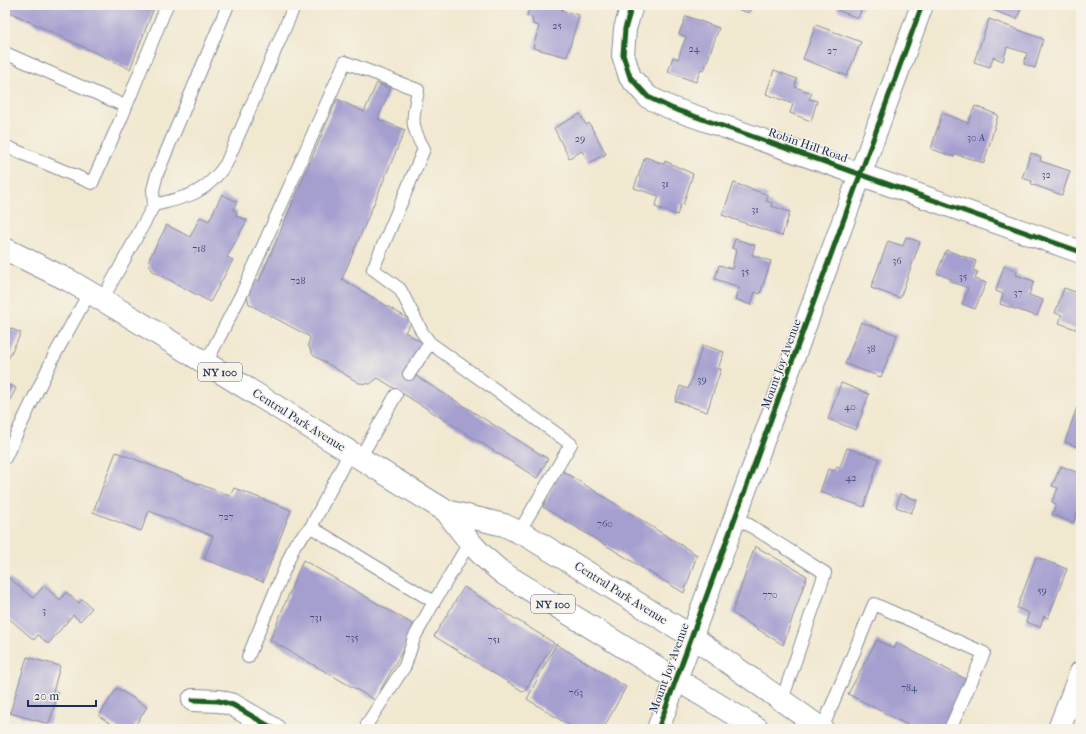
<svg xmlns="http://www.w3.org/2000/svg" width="1086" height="734" viewBox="0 0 1086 734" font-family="'IM FELL French Canon',serif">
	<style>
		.building { fill: #a59fd0 }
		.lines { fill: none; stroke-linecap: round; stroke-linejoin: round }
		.service-casing { stroke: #868c97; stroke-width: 14 }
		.minor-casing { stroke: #868c97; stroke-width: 24 }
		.primary-casing { stroke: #868c97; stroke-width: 24 }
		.service { stroke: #fff; stroke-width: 12 }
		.minor { stroke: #fff; stroke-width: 22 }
		.primary { stroke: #fff; stroke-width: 22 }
		.cycleway-casing { stroke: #f7f3e8; stroke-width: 8 }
		.cycleway { stroke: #1b5e20; stroke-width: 5 }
		.labels { text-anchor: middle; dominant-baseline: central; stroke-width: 3; stroke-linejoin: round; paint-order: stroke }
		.number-label { font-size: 10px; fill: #3e4b7a }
		.shield { fill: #f7f3e8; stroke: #5d6a87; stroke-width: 1 }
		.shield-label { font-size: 11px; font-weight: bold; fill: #1b2f5e }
		.street-label { font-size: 12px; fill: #1b2f5e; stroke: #f7f3e8 }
	</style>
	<rect width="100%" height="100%" fill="#f7f3e8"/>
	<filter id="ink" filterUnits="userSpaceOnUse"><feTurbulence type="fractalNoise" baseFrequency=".025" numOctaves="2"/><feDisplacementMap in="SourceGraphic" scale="8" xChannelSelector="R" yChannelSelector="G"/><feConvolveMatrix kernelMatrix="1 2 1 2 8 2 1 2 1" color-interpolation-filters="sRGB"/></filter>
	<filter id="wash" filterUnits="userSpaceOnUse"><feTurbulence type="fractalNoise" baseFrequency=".012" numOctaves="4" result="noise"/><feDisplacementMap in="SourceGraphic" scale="16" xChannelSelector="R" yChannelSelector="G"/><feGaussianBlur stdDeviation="0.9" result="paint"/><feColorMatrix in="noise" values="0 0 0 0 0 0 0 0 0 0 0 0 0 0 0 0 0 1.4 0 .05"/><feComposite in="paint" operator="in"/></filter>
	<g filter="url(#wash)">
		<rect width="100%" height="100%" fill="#f1e8d0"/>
		<g id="blocks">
			<path class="building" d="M5,5H155L130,69L5,10Z
				M525,5H564L562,11L579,15L567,57L533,48L539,26L533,24L532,17L527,16L529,8L524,7Z
				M725,5H751L749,13Z
				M838,5H863L858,18L837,10Z
				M988,5H1022L1017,19L987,8Z
				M686,16L719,28L704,70L701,69L696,82L668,72L673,57L678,59L686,37L679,34Z
				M989,19L1043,39L1035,68L1024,64L1027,53L1007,47L1003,61L993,57L990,67L974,62Z
				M816,25L861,42L847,76L803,59Z
				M774,70L797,79L795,87L812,93L809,99L817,101L811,121L790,113L793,104L766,94Z
				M377,83L390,89L378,119L405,130L342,279L412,321L405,332L423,343L420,346L423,348L408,371L548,459L537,478L378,378L370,384L359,383L313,355L308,345L310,337L249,304L246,291L252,277L259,281L337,99L364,112Z
				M975,106L998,115L984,163L955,154L954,157L931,149L942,113L968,123Z
				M580,114L586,125L589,123L606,154L589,163L582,151L569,158L554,128Z
				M1031,153L1041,157L1040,161L1070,171L1062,195L1031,184L1032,181L1022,178Z
				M645,157L664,164L665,161L693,174L683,205L681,204L677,215L655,207L659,196L634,188Z
				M734,183L768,195L766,201L772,203L771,206L790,212L782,236L722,215Z
				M222,194L237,202L233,210L237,212L236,216L247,220L227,257L233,260L210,302L153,271L150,267L149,259L167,225L190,237L200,217L209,221Z
				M906,237L920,242L900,298L871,288L888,241L903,246Z
				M735,239L755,245L752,255L771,261L760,294L755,292L751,305L735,299L739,287L715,279L719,265L732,269L736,250L732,248Z
				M946,250L976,261L973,270L978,272L975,279L986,283L975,309L962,304L968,288L950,281L951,279L937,273Z
				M1004,266L1017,271L1016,275L1034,281L1029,295L1043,300L1037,316L1000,304L1003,294L996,291Z
				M1064,288L1081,294V331L1059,323L1062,315L1055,313Z
				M861,322L897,335L881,377L845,364Z
				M5,326L21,333L5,365Z
				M703,345L724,352L718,369H721L707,412L675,401L680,386L688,389Z
				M5,383L16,388L5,410Z
				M841,383L869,394L856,430L828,419Z
				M1077,407L1081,409V448L1065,442Z
				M847,448L879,459L864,507L820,492L828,469L835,471L837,466L840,467Z
				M116,452L230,496L234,488L291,510L263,582L204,559L213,536L149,511L141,531L93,512Z
				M1061,466L1081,474V515L1077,513L1073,523L1052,514L1056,504L1052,502L1058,488L1052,486Z
				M561,470L697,555L684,593L543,507Z
				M900,494L917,500L911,513L896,507Z
				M755,546L807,576L783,645L732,613Z
				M1036,557L1067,569L1048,618L1044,616L1040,627L1026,622L1029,613L1017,608Z
				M303,560L416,626L375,700L270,640Z
				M9,578L33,598L44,586L60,600L66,592L79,603L82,599L92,608L80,621L73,615L48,644L38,635L34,640L5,615V582Z
				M464,587L554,643L524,692L434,636Z
				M877,640L894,649L897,643L969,681L944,729H915L848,694Z
				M556,644L626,687L603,729H575L527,699Z
				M27,657L60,666L53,692L58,693L49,724L10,713Z
				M117,688L147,707L133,729H119L99,716Z"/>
		</g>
	</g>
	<g filter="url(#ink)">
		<use href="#blocks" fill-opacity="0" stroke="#868c97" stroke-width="1"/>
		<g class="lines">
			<defs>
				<path id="service" d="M5,53L125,106
					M5,146L92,183L121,119L167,5
					M154,205C188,197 205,194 226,164L293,9L292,5
					M102,300L154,205L153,190L157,174L228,5
					M430,343L571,444L519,532
					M206,363L243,291L345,62L418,90C413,119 409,123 424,149L373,269L400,289L422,332L430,343L409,374
					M350,452L311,527L434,602L469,543
					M5,458L54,356L89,293
					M360,458L396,395
					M735,516L825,573L782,700
					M248,657L295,544L311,527
					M367,724L405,666L414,638L434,602
					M822,729L874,604L984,653L950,729"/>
				<path id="minor" d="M632,5L625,29L623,55L630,77L648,97L671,108L1081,252
					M193,700L219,701L233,705L274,729
					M658,729L922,5
					M1059,729L1081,672"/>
				<path id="primary" d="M5,249L70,281L121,311L446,511L504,525L529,537L691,636L822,729
					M446,511C465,537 478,554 504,574L758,729"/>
			</defs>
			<use href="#service" class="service-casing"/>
			<use href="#minor" class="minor-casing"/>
			<use href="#primary" class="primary-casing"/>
			<use href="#service" class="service"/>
			<use href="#minor" class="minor"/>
			<use href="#primary" class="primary"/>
			<defs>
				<path id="cycleway" d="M632,5L625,29L623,55L630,77L648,97L671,108L1081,252
					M193,700L219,701L233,705L274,729
					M658,729L922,5"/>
			</defs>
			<use href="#cycleway" class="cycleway-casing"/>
			<use href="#cycleway" class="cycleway"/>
		</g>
	</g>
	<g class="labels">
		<g class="number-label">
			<text x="557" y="26">25</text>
			<text x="694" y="49">24</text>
			<text x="832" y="51">27</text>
			<text x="976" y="138">30 A</text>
			<text x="580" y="139">29</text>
			<text x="1046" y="175">32</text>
			<text x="665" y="184">31</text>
			<text x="755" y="210">31</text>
			<text x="199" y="249">718</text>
			<text x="897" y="261">36</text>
			<text x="745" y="272">35</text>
			<text x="963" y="277">35</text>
			<text x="298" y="281">728</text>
			<text x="1018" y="293">37</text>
			<text x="871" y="349">38</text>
			<text x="702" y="380">39</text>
			<text x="850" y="407">40</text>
			<text x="851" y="478">42</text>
			<text x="226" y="517">727</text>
			<text x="605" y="524">760</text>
			<text x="1042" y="591">59</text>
			<text x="770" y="595">770</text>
			<text x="44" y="611">3</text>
			<text x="316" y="618">731</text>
			<text x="352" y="638">735</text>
			<text x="494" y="640">751</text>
			<text x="909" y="688">784</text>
			<text x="576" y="693">763</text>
		</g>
		<g class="shield">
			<rect x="198" y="363" width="44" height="18" rx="3"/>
			<rect x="531" y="595" width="44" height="18" rx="3"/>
		</g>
		<g class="shield-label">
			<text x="220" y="372">NY 100</text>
			<text x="553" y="604">NY 100</text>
		</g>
		<g class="street-label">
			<text transform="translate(808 145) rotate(19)">Robin Hill Road</text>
			<text transform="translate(781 364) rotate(-70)">Mount Joy Avenue</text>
			<text transform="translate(299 420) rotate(32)">Central Park Avenue</text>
			<text transform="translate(621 593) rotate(32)">Central Park Avenue</text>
			<text transform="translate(669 668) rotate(-70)">Mount Joy Avenue</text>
		</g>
	</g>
	<rect width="1086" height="734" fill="none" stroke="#f7f3e8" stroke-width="20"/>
	<path d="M28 700v6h68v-6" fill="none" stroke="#1b2f5e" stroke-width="2"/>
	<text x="34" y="700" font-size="12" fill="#1b2f5e" stroke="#f7f3e8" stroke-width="3" paint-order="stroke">20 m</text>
</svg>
